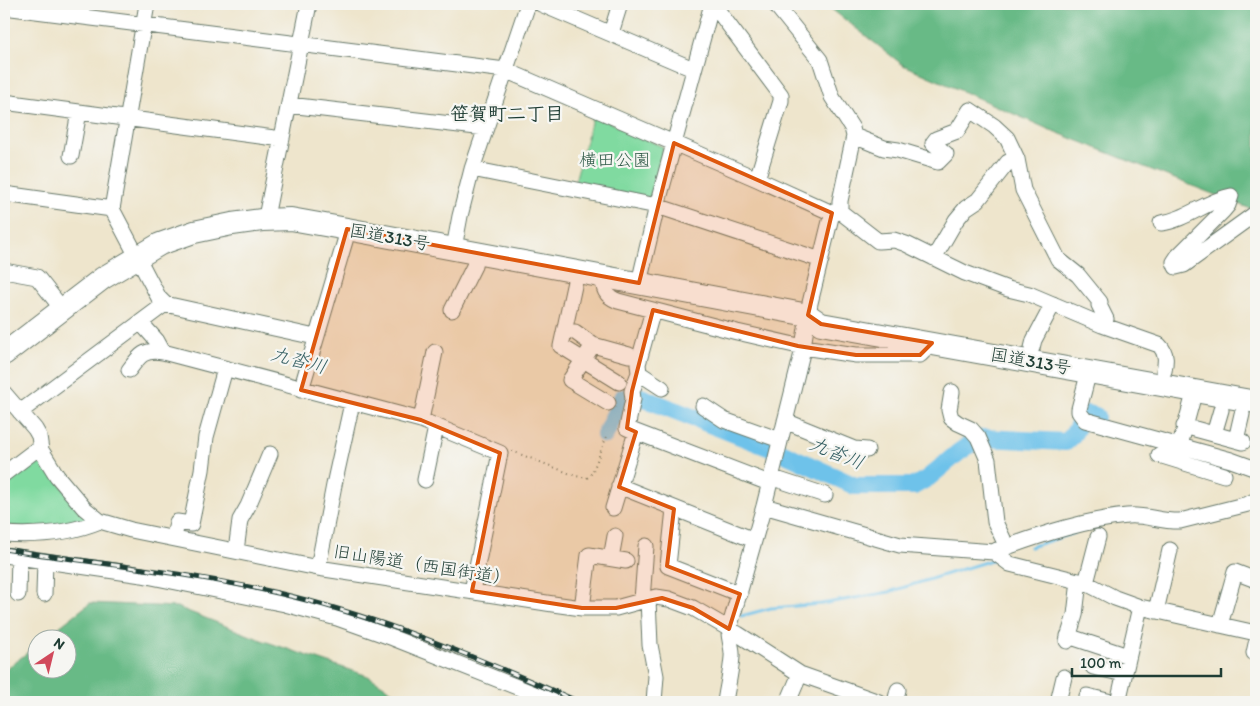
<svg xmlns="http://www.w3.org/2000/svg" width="1260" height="706" viewBox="0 0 1260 706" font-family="Itim,'Klee One',sans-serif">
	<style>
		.green { fill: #80daa0; stroke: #508c6a }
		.forest { fill: #68ba86; stroke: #447c5d }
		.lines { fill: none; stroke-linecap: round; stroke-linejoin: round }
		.stream { stroke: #6ec2ea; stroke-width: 3 }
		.river { stroke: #6ec2ea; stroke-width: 18 }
		.minor-casing { stroke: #677869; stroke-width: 17 }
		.highway-casing { stroke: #677869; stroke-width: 24 }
		.path { stroke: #677869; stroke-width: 2; stroke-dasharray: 1 4; stroke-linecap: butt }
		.minor { stroke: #fff; stroke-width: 15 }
		.highway { stroke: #fff; stroke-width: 22 }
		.rail-casing { stroke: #1f3d34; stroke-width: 5 }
		.rail { stroke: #f6f6f2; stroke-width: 3; stroke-dasharray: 9; stroke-linecap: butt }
		.marked { fill: #de580e; fill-opacity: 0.2; stroke: #de580e; stroke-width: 4; stroke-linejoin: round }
		.labels { text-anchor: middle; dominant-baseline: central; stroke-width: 4.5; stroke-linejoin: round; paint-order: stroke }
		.park-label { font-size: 18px; fill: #325c4a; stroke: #f6f6f2 }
		.street-label { font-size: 18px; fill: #1f3d34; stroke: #f6f6f2 }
		.neighbourhood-label { font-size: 19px; font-weight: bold; fill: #1f3d34; stroke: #f6f6f2 }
		.water-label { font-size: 19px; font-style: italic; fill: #335e62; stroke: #f6f6f2 }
	</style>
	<rect width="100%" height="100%" fill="#f6f6f2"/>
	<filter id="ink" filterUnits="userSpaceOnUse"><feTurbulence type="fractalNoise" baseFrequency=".02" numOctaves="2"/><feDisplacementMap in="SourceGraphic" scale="10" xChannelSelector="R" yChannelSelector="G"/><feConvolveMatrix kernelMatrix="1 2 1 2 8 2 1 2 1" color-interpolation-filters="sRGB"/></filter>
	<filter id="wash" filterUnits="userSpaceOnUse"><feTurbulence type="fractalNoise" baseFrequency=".0096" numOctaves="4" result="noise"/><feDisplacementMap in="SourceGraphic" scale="20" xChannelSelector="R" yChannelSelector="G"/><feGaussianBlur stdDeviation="1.12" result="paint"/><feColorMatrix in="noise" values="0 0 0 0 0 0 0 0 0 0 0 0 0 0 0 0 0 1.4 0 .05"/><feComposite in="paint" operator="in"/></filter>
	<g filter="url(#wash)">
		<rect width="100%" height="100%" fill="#eee5cc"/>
		<path class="green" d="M593,115L663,147L657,193L649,198L574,185Z
			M31,459L41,460L86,517V521L27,528L4,525V480Z"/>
		<path class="forest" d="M825,4H1256V211L1048,129L903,65Z
			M90,603L177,607L264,641L368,676L410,702H4V671L37,645L38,668H68V638H45Z"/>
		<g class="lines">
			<path class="stream" d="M1030,547L1074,533
				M741,616L771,608L821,604L889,592L995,559"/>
			<path class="river" d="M605,435L622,398L638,396L781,452L855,486H914L928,478L959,452L975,441L983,438L1066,442C1078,433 1075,424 1087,414L1096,416"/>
		</g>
	</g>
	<g filter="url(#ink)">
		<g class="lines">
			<defs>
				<path id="minor" d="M147,4L112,209L159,298L165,304
					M541,4L693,69
					M713,4L781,95V101L757,179
					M4,7L505,70L757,179L832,213
					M611,33L620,4
					M4,102L282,139
					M289,105L485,128
					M854,136L884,148L898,150L938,162L946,154L933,143L936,139L957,131L970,110L994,126L1007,138L1017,159L1023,190L1058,259L1078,275L1100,302L1099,305L1106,319L1102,325
					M71,156L79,112
					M472,169L657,206L821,260
					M4,194L112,209
					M838,210L878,241L894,240L906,244L965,273L1008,289L1029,294L1102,325L1159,345C1167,353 1166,361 1164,371
					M262,220L267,212L309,4
					M1161,223C1186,220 1206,201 1231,196L1228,205L1223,211L1178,256L1174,262L1176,267L1184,265L1256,213
					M454,248L460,216L472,169L528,4
					M934,258L956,220L966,208L978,200L1008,162L1017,159
					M4,271L37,277L63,310
					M577,272L561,346L619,382
					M603,276C603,289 605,296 618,301L737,332L803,347L856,355H920L932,343
					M639,283L657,206L712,4
					M452,310L474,266L477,252
					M141,323L157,341L163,352L421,420L500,453L472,591
					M575,332L593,345L629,355
					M593,345L570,380L608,403
					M1032,348L1034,340L1053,304
					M129,370C140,355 144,349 163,352
					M1089,371L1079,409V412L1085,420L1231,460L1256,469
					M639,373L662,388
					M301,390L345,241L347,229
					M952,392L949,410L951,418L958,423L971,429L978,437L988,460L995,522L1007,547L997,550
					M4,393L35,429L39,436L41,450L57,476L84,508L100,521L131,530L318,568L553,604L582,608H616L656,597L669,599L693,608L738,634L800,674L879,702
					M703,406L724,420L780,440
					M20,412L165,304L315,337
					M421,420L435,352
					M785,421L854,449L867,450
					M1184,426L1243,442
					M636,432L769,483
					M1214,434L1221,410
					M1236,440L1242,414
					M1159,455L1224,475
					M1176,460L1195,390
					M4,474L33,452L41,450
					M770,477L825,495
					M425,480L436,427
					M619,486L754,540
					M764,506L900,545L994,552L1010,564L1086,583L1115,598L1140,607L1256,633
					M613,508L636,432L627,428L633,399L632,391L639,373L638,364L653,310
					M674,509L668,566L740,594
					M4,534C35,536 71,533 100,521
					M174,538L177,522L191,524L202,470L206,437L225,369
					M1007,547C1046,533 1086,520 1127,516C1144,514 1162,522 1180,521L1248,504L1256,500
					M236,551L240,520L248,506L270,454
					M4,555L142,575L285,604L337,618L393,638L555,702
					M611,558L615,536
					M318,568L334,485L352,403
					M1086,583L1098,537
					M18,594L19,557
					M44,594L45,561
					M648,599L650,645L656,676L654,702
					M642,600L646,546
					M582,608L589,555L626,561
					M1156,611L1170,550
					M1220,625L1235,572L1256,580
					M1068,636L1128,656
					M1067,641L1075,615L1079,581
					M1254,653L1256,644
					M1093,667L1124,674
					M1087,696L1111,702
					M725,702C727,688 731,672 732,657C733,647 728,639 729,629L764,506L802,353L810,303L832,213L838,210L840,207V201L854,136L852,128L832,97L820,60L775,4
					M788,702L800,674
					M895,702L898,690
					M1058,702L1064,677
					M1118,702L1140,607"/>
				<path id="highway" d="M4,354L103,278L160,244L194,232L232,224L262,220L291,219L347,229L808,315L821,324L1256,402"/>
			</defs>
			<use href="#minor" class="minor-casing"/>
			<use href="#highway" class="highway-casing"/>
			<path class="path" d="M512,451L576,476L587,478L592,473L607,436"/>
			<use href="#minor" class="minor"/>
			<use href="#highway" class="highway"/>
			<defs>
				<path id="rail" d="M4,549C104,565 207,574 306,600C399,625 490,663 579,702"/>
			</defs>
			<use href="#rail" class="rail-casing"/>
			<use href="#rail" class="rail"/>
		</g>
	</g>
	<path class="marked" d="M674,143L832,213L808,315L821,324L932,343L920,355H856L798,346L653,310L632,391L627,428L636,432L619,487L674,509L667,566L740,594L729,629L693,608L662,598L616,608H582L472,591L500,453L421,420L301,390L347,229L639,283Z"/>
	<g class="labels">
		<g class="park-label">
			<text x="615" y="160">横田公園</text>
		</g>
		<g class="street-label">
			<text transform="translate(390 237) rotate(10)">国道313号</text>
			<text transform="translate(1031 361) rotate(10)">国道313号</text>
			<text transform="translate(422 565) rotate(9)">旧山陽道（西国街道）</text>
		</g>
		<g class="neighbourhood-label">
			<text x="507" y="113">笹賀町二丁目</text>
		</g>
		<g class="water-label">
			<text transform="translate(299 360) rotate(15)">九沓川</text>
			<text transform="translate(837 453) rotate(22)">九沓川</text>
		</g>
	</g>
	<rect width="1260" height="706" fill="none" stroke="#f6f6f2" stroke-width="20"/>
	<g transform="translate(52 654) rotate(35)"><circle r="24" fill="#f6f6f2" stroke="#a0aca6"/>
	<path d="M0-4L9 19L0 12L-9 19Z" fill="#d1495b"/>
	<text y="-8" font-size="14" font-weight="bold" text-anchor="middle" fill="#1f3d34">N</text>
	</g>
	<path d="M1072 668v8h149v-8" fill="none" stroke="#1f3d34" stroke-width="2.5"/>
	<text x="1080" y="668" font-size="15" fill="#1f3d34" stroke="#f6f6f2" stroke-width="4" paint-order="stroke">100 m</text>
</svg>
